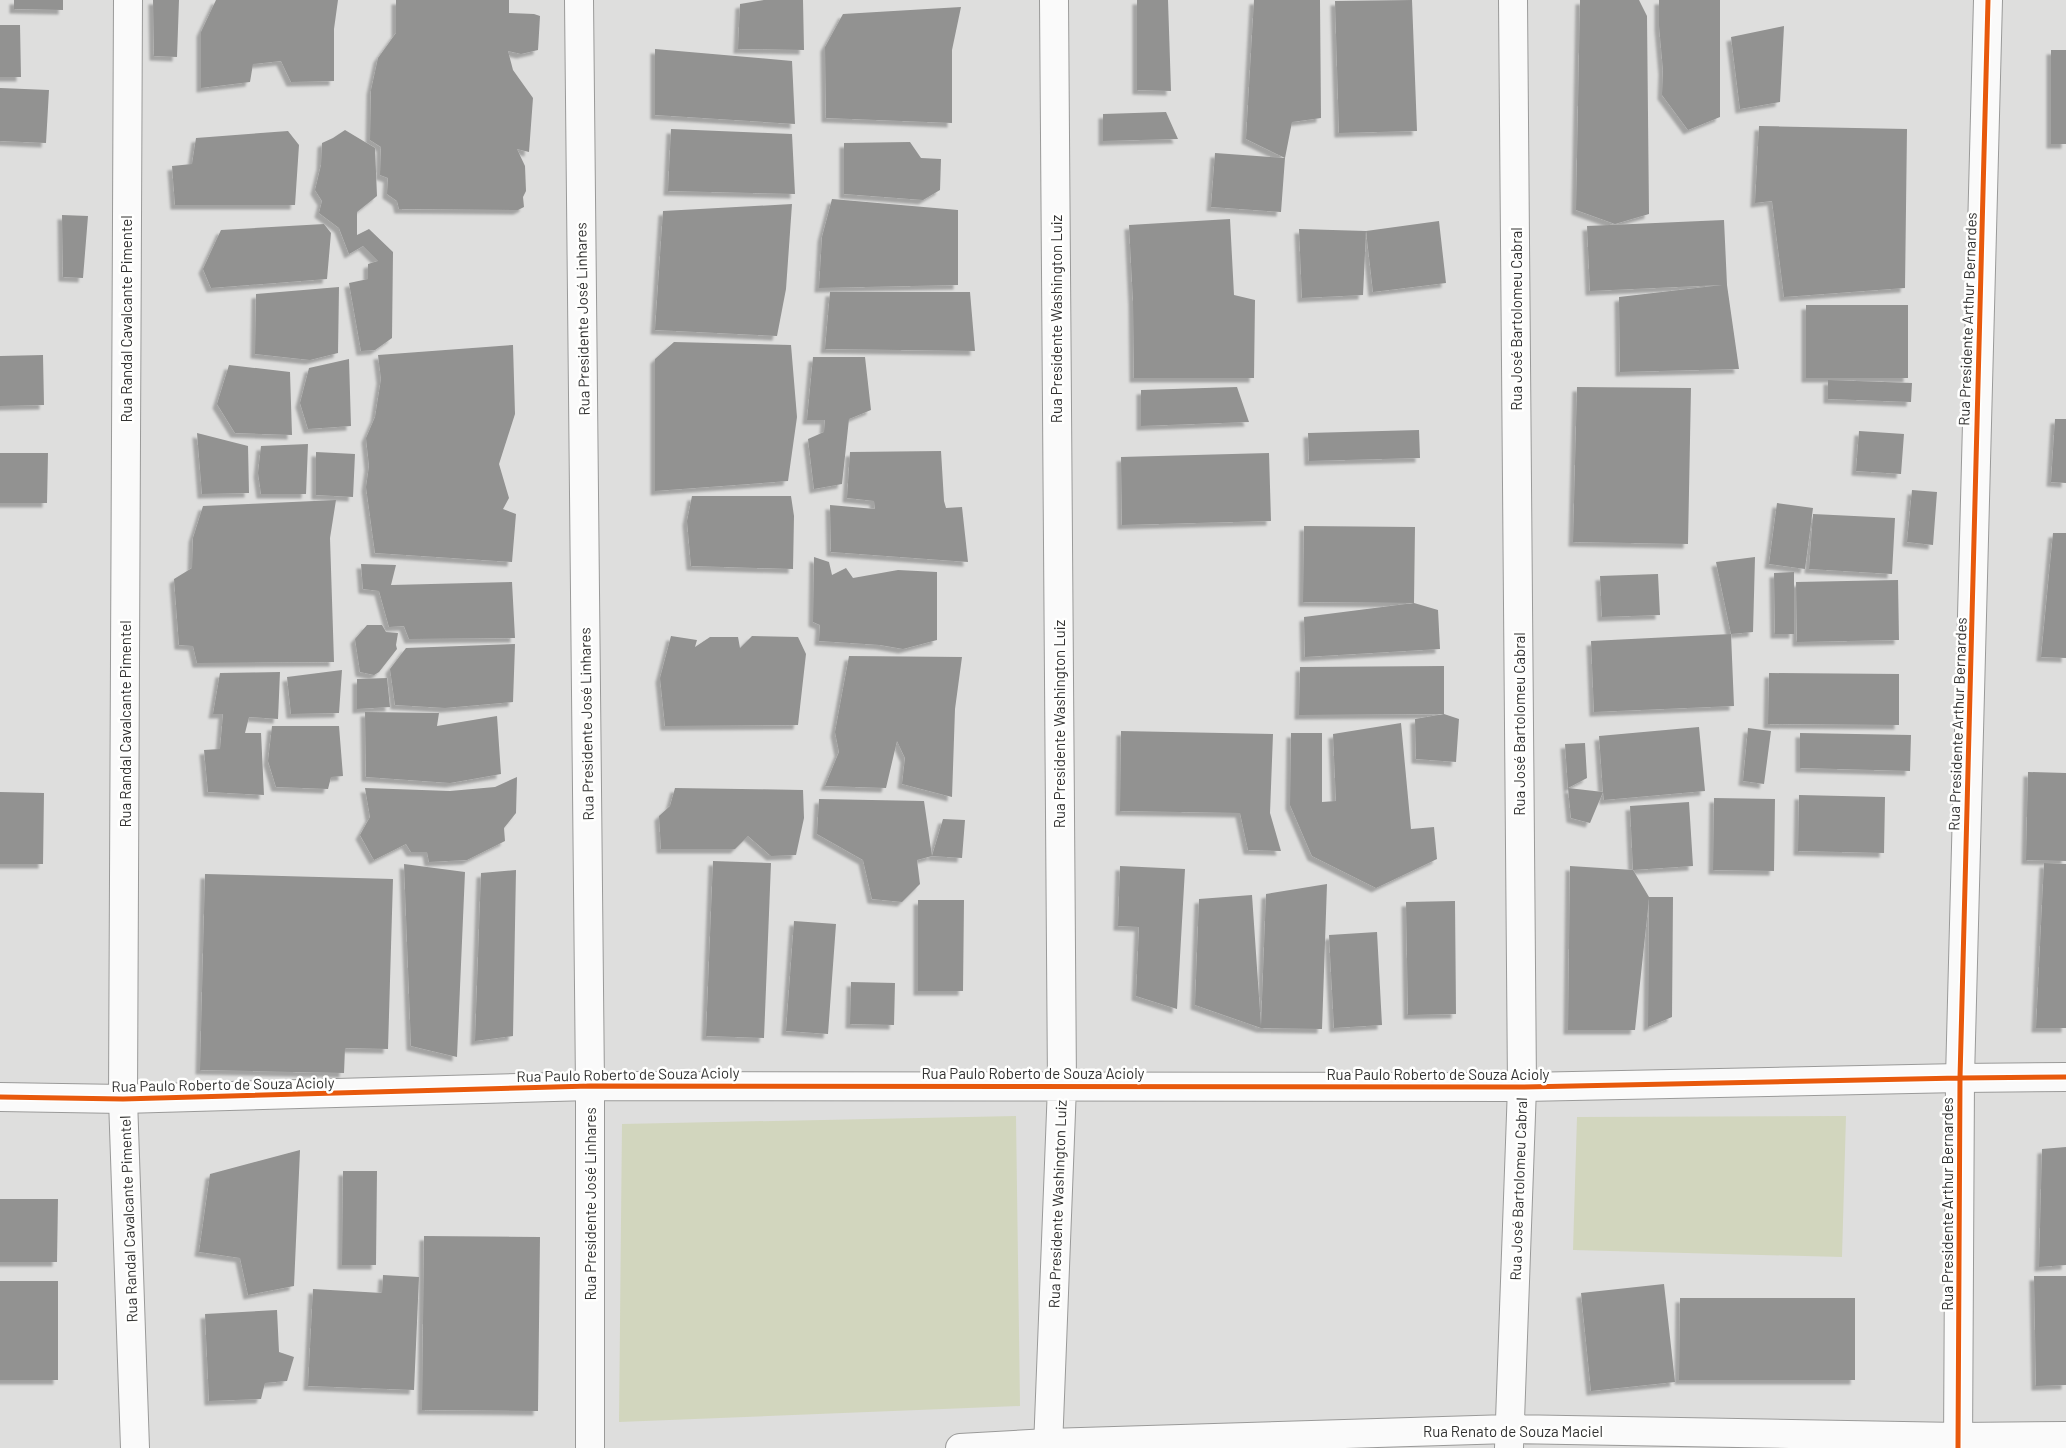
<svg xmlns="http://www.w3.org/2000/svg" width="2066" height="1448" viewBox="0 0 2066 1448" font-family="Barlow,sans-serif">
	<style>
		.green { fill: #d2d6be }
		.building { fill: #929291; filter: url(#shadow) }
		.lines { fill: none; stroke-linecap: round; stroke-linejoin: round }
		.street-casing { stroke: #9a9a99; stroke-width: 30 }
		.secondary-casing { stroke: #9a9a99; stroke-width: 30 }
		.street { stroke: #fafafa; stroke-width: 28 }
		.secondary { stroke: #fafafa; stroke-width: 28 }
		.cycleway-casing { stroke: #fffffe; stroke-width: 8 }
		.cycleway { stroke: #e8590c; stroke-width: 5 }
		.labels { text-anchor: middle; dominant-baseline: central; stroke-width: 5; stroke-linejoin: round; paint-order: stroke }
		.street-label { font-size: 15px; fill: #323231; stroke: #fffffe }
	</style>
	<defs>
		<filter id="shadow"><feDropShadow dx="-4.5" dy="4.5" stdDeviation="1" flood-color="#0004"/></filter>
	</defs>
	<rect width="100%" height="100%" fill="#dededd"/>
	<path class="green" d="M1016,1116L1020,1406L619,1422L622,1124Z
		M1846,1116L1842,1257L1573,1250L1577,1117Z"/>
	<path class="building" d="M14,0H63V10L14,9Z
		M153,0H179L177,57L154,56Z
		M216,0H338L334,29V81L291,82L281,61L253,64L250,82L201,88V32Z
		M396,0H509V13L534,14L540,16L538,50L521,54L508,51L513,70L533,98L529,152L517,149L525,166L526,191L523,197L524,207L518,210L399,209L397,201L387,194L388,178L380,175L381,147L370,140L371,90L378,58L396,33Z
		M764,0H803L804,50L738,49L740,4Z
		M1137,0H1168L1171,91L1137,90Z
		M1254,0H1320L1321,118L1292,122L1285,158L1246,139Z
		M1412,0L1417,131L1339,133L1335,1Z
		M1580,0H1639L1647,16L1649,214L1615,224L1576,210Z
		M1659,0H1720V117L1688,130L1662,95L1663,70L1659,26Z
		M961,7L952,50V123L826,118L825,47L843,14Z
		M0,25H20L21,77H0Z
		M1784,26L1780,102L1740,109L1731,37Z
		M655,49L792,61L795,124L655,115Z
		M2051,50H2066V144H2051Z
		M0,88L49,90L46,143L0,141Z
		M1166,112L1178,139L1103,141V114Z
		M1759,126L1907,129L1905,288L1784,297L1772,201L1755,203Z
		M671,129L792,134L795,194L668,191Z
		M345,130L375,148L377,196L357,212V235L369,229L393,252L392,338L375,350L361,351L349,283L368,279V264L378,261L363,246L349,254L339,228L319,213L322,201L315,190L321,165L322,143L333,138Z
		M288,131L299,145L295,205H175L172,166L192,164L196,138Z
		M910,142L921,158L941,159L940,190L923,200L844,194V143Z
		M1215,153L1285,158L1281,212L1211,207Z
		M832,199L958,210V285L819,288L822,237Z
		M792,204L786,289L777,336L655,330L663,211Z
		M62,215L88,216L83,278L63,277Z
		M1230,219L1234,295L1255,300L1254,378H1134L1133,301L1129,225Z
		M1724,220L1727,285L1739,369L1620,372L1619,297L1722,285L1590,291L1587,226Z
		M1439,221L1446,283L1373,292L1366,231Z
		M324,224L331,233L327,279L211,288L203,269L221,230Z
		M1299,229L1366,231L1363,295L1302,298Z
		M339,287L338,353L310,360L255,354L256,294Z
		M830,292H970L975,351L825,349Z
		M1806,305H1908V378H1806Z
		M674,342L791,345L797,417L788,481L655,491V359Z
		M513,345L515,414L499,464L509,498L503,509L516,514L512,562L375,553L366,487L369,466L366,438L375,417L381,379L378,355Z
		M43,355L44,405L0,406V356Z
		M813,357H865L871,410L849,419L842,484L814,489L808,439L824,432L825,420H807Z
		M349,359L351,426L308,429L300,403L309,368Z
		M229,365L290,372L292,435L235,433L217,404Z
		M1828,380L1912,383L1911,402L1828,399Z
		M1237,387L1249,422L1141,426V390Z
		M1577,387L1691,388L1688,544L1573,542Z
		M2055,419H2066V483L2051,482Z
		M1419,430L1420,458L1309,461L1308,433Z
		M1859,431L1904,434L1901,474L1856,471Z
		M197,433L248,446L249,493L202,494Z
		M308,444L306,494H261L258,473L261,446Z
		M941,451L944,501L946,508L962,507L968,562L831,552L830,505L875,509L874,501L847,498L850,452Z
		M316,452L355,454L353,497L316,495Z
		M0,453H48L47,503H0Z
		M1269,453L1271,521L1122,525L1121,457Z
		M1912,490L1937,492L1933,545L1907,542Z
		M692,496H791L794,516L793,569L691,566L687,521Z
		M336,500L330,538L334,662L197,663L193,646L179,645L174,579L192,568L193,538L203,506Z
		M1777,503L1813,508L1805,569L1769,564Z
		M1813,514L1895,518L1892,574L1809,569Z
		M1304,526L1415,527L1414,603L1303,602Z
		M2053,533H2066V658L2041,657Z
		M814,557L829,562L832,575L846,568L853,578L898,570L937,572V640L903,649L880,645L819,641L820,625L813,622Z
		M1755,557L1753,632L1731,634L1716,562Z
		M361,564L396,565L391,585L512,582L515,638L409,639L404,626L389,627L379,591L363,589Z
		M1794,572V634H1775L1774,573Z
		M1658,574L1660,615L1602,617L1600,576Z
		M1898,580L1899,640L1797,642L1796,582Z
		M1414,603L1438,610L1440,649L1305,657L1304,617Z
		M367,625H382L386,632L398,633L396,645L397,649L379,672L374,675L360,672L355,639Z
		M1731,634L1734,706L1594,712L1591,641Z
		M671,636L697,640L695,647L710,637H738L740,648L752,636L798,637L806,654L798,725L665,726L660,678Z
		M515,644L513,702L445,708L395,705L390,669L406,648Z
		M849,656L962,657L955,709L952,797L902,784L905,758L897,741L886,788L825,786L839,752L835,732Z
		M1444,666V714L1299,715L1300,667Z
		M342,670L339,713L291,714L287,677Z
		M280,672L278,719L249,717L245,733H261L264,795L208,792L204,750L220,749L223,714H213L220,673Z
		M1769,673L1899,674V725L1768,724Z
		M387,678L390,707L357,709V679Z
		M365,712L439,713L437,726L497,716L501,774L450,783L366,777Z
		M1444,714L1459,719L1456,762L1416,759L1415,719Z
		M1401,723L1411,829L1434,827L1437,859L1376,888L1312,856L1290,805L1291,733H1322V802L1336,801L1333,734Z
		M272,726H339L343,776L331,777L328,789L276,787L268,761Z
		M1699,727L1705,791L1604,800L1603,792L1590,823L1571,818L1568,788L1603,792L1599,736Z
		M1748,728L1771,731L1764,784L1743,781Z
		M1121,731L1273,734L1270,813L1281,851L1248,850L1240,813L1120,811Z
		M1800,733L1911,735L1910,771L1800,768Z
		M1585,743L1587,778L1568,788L1565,744Z
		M2028,772L2066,773V861L2026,860Z
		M517,777L516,813L504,828L505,841L467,860L429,862L427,852H411L406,844L374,860L360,835L370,817L365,788L450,791L495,787Z
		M675,788L803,790L804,818L796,855L771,856L748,836L735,849H661L659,816L670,806Z
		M0,792L44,793L43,864H0Z
		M1799,795L1885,797L1884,853L1798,851Z
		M1714,798L1775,799L1774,871L1713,870Z
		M819,799L924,801L932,856L943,819L965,820L962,858L932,856L917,860L920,884L902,902L872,899L863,860L817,834Z
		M1689,802L1693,866L1633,870L1630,806Z
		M713,861L771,863L764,1038L706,1036Z
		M2044,863L2066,864V1028H2036Z
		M404,864L465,872L457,1057L411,1046Z
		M1120,866L1185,869L1177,1009L1136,996L1139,927L1118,926Z
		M1570,866L1633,870L1649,897H1673L1672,1017L1648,1027L1649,899L1635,1030H1568Z
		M516,870L513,1036L475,1041L481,873Z
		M205,874L393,879L388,1049L345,1048L344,1073L200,1070Z
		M1327,884L1322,1029L1261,1028L1195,1005L1199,899L1252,895L1261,1026L1266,894Z
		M918,900H964L963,991H918Z
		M1455,901L1456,1014L1408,1015L1406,902Z
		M794,921L836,924L828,1034L786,1031Z
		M1377,932L1382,1025L1334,1028L1329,935Z
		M851,982L895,983L894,1025L850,1024Z
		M2066,1147V1265L2039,1267L2042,1149Z
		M300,1150L294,1286L248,1295L240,1258L199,1252L210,1174Z
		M343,1171H377L376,1265H342Z
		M0,1199H58L57,1262H0Z
		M424,1236L540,1237L538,1411L422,1410Z
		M383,1275L419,1277L414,1390L308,1386L313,1289L382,1293Z
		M2034,1276H2066V1385L2036,1386Z
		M0,1281H58V1380H0Z
		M1664,1284L1675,1382L1591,1391L1581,1293Z
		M1680,1298H1855V1380H1679Z
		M277,1310L279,1352L294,1357L287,1381L265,1383L261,1399L209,1401L205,1314Z"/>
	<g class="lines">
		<defs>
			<path id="street" d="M128,0L123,1099L135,1448
				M579,0L590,1086V1448
				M960,1448L1048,1443L1509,1429L1958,1437L2066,1436
				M1509,1448L1522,1087L1513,0
				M1958,1448L1960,1078L1988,0"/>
			<path id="secondary" d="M0,1097L123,1099L590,1086L1522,1087L1960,1078L2066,1077
				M1048,1448L1062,1086L1054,0"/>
		</defs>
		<use href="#street" class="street-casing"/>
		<use href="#secondary" class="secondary-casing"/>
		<use href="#street" class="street"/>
		<use href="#secondary" class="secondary"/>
		<defs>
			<path id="cycleway" d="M0,1097L123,1099L590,1086L1522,1087L1960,1078L2066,1077
				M1958,1448L1960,1078L1988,0"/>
		</defs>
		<use href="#cycleway" class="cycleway-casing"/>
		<use href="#cycleway" class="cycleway"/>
	</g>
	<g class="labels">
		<g class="street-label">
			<text transform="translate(126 319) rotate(-90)">Rua Randal Cavalcante Pimentel</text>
			<text transform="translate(582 319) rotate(-91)">Rua Presidente José Linhares</text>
			<text transform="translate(1056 319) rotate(-90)">Rua Presidente Washington Luiz</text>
			<text transform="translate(1516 319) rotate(-90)">Rua José Bartolomeu Cabral</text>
			<text transform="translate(1967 319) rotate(-88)">Rua Presidente Arthur Bernardes</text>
			<text transform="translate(125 724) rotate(-90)">Rua Randal Cavalcante Pimentel</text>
			<text transform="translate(586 724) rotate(-91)">Rua Presidente José Linhares</text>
			<text transform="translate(1059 724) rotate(-90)">Rua Presidente Washington Luiz</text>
			<text transform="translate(1519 724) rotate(-90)">Rua José Bartolomeu Cabral</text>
			<text transform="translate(1957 724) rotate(-88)">Rua Presidente Arthur Bernardes</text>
			<text x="1033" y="1073">Rua Paulo Roberto de Souza Acioly</text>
			<text transform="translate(628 1074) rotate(-1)">Rua Paulo Roberto de Souza Acioly</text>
			<text x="1438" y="1074">Rua Paulo Roberto de Souza Acioly</text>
			<text transform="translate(223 1084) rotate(-1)">Rua Paulo Roberto de Souza Acioly</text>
			<text transform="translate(1518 1189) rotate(-88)">Rua José Bartolomeu Cabral</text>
			<text transform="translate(590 1204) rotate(-90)">Rua Presidente José Linhares</text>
			<text transform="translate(1057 1204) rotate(-88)">Rua Presidente Washington Luiz</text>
			<text transform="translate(1947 1204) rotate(-90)">Rua Presidente Arthur Bernardes</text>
			<text transform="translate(128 1219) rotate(-92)">Rua Randal Cavalcante Pimentel</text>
			<text x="1513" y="1431">Rua Renato de Souza Maciel</text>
		</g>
	</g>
</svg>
